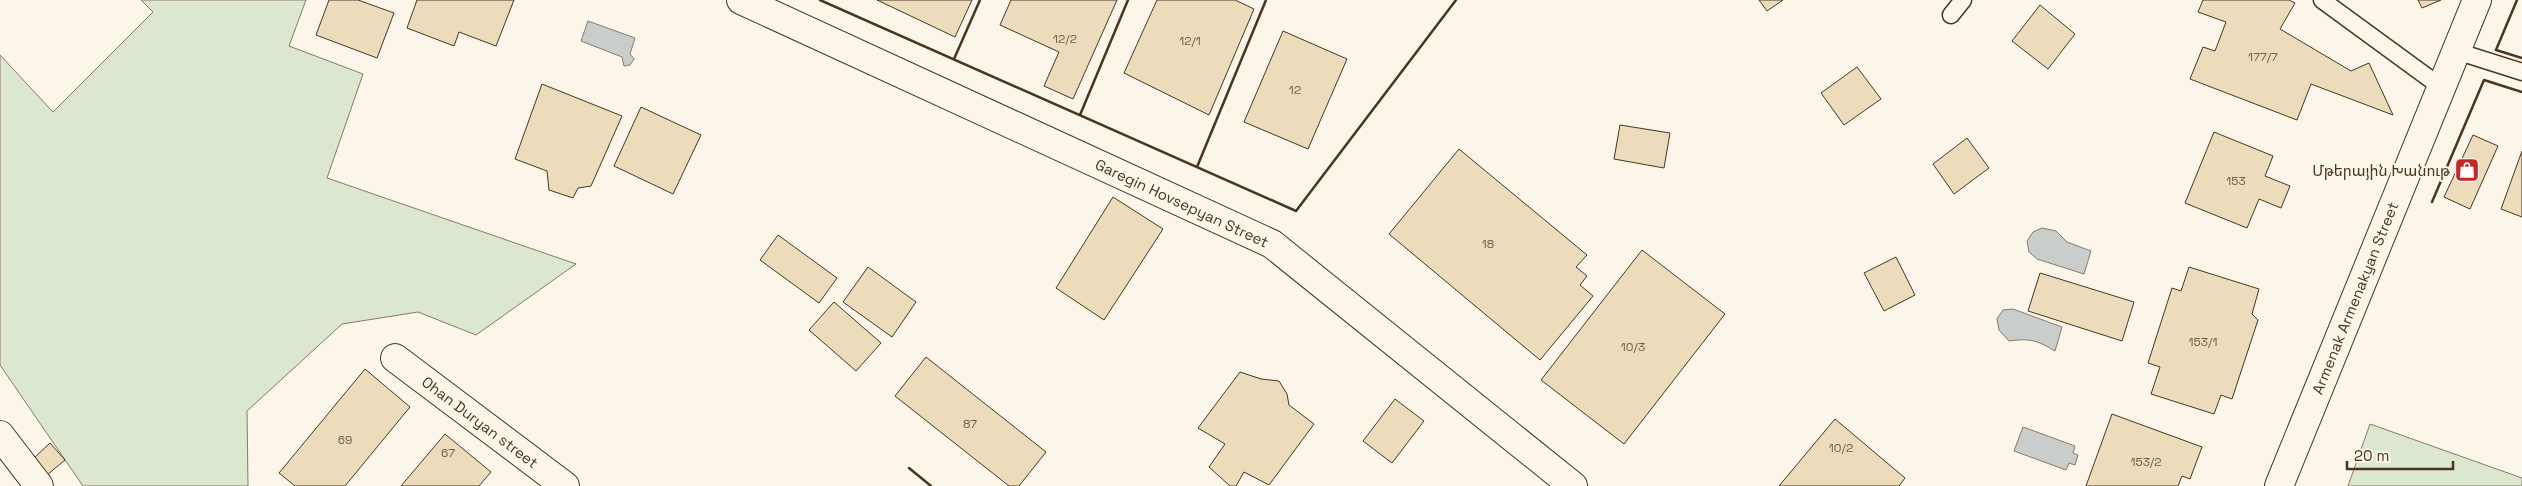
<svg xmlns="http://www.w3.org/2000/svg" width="2522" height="486" viewBox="0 0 2522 486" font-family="'Space Grotesk','Noto Sans Armenian',sans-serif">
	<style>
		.green { fill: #dce7d0; stroke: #887966 }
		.water { fill: #c9cecd; stroke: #887966 }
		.building { fill: #ecdcbc; stroke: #4a3520 }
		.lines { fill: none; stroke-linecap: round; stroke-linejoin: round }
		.lane-casing { stroke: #4a3520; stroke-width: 19 }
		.street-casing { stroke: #4a3520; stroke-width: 30 }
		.secondary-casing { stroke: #4a3520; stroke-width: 30 }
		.lane { stroke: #fbf6e9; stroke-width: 16 }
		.street { stroke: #fbf6e9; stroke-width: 28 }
		.secondary { stroke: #fbf6e9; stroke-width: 28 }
		.wall { stroke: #4a3520; stroke-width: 2.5 }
		.labels { text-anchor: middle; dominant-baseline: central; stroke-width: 4; stroke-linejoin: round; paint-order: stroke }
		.number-label { font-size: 12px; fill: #725f47 }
		.poi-label { font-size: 15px; fill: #4a3520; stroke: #fbf6e9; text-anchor: end }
		.street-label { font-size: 15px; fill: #4a3520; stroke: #fbf6e9 }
	</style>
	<rect width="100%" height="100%" fill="#fbf6e9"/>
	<path class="green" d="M141,0H306L289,46L363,74L327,178L576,264L476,335L418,312L342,324L247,411L248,486H83L0,365V55L53,112L153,12Z
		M2370,424L2522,478V486H2348Z"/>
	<path class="water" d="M588,21L635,38L630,54L634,59L630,65L624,66L622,57L581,41Z
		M2042,228L2056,231L2067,242L2091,251L2084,274L2037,259L2029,252L2027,241L2033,232Z
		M2013,309L2062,327L2055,351C2037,340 2029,338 2009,341L1999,330L1997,319L2003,310Z
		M2023,427L2075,446L2073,453L2078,455L2075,465L2069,463L2066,470L2014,451Z"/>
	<path class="building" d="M329,0H358L394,13L377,58L316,35Z
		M417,0H514L496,46L459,32L454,46L407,28Z
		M877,0H972L955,37Z
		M1011,0H1117L1073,99L1044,86L1059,52L1000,25Z
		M1157,0H1235L1254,9L1209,115L1124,73Z
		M1759,0H1783L1767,11Z
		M2203,0H2289L2295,3L2280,29L2351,71L2369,63L2393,115L2311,84L2297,120L2190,79L2203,47L2215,51L2226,22L2198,12Z
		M2418,0H2441L2422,8Z
		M2040,5L2075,34L2048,69L2012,41Z
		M1283,31L1347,59L1308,149L1244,122Z
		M1857,67L1881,99L1844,125L1821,93Z
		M542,84L622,116L591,186L578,188L573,198L549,190L547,171L515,159Z
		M641,107L701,135L673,194L614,166Z
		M1620,125L1670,133L1664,168L1614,159Z
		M2214,132L2273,156L2265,176L2290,186L2281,208L2259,199L2247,228L2185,203Z
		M2473,135L2498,146L2470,209L2444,197Z
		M1967,138L1989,168L1954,194L1933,164Z
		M1459,149L1587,255L1576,267L1587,276L1580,285L1593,296L1540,360L1389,234Z
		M2522,151V217L2501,209Z
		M1113,197L1163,229L1104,320L1056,288Z
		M778,235L837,278L819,303L760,260Z
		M1642,250L1725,314L1624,444L1541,380Z
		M1896,257L1915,295L1884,311L1864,273Z
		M868,267L916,302L892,337L843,302Z
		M2189,267L2259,289L2252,314L2258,320L2232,399L2221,395L2214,414L2151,394L2160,367L2148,363L2172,288L2181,291Z
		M2040,273L2134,302L2122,341L2028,311Z
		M834,302L881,343L856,371L809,330Z
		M926,357L1046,452L1019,486H1009L895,396Z
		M365,369L410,407L345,486H295L279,473Z
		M1240,372L1261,379L1279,381L1287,394L1289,405L1314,424L1269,485L1244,472L1236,486H1230L1209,467L1225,444L1198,428Z
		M1395,399L1424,421L1392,463L1363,441Z
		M2112,414L2202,447L2190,479L2182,476L2178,486H2086Z
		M1835,419L1905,478L1899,486H1779Z
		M445,434L491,472L479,486H401Z
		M50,443L65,460L47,475L33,459Z"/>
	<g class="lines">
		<defs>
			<path id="lane" d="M2322,0L2441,87
				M1951,15L1963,0
				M2456,51L2522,72"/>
			<path id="street" d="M395,358L565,486
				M0,435L39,486"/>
			<path id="secondary" d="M741,0L1272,244L1573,486
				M2279,486L2477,0"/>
		</defs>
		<use href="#lane" class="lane-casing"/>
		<use href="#street" class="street-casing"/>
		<use href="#secondary" class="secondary-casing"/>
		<use href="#lane" class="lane"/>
		<use href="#street" class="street"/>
		<use href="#secondary" class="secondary"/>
		<path class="wall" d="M820,0L1296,211L1456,0
			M2517,0L2496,50L2522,58
			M954,59L980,0
			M1080,115L1128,0
			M1197,167L1266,0
			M2432,202L2484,80L2522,92
			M909,468L931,486"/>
	</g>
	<defs>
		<symbol id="shop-square" viewBox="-11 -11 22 22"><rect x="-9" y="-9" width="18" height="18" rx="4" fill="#c62828" stroke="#fbf6e9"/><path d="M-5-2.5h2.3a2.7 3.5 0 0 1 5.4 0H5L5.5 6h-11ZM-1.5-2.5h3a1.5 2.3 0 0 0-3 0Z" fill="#fff"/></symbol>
	</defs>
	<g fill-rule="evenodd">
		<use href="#shop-square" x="2453" y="156" width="28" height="28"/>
	</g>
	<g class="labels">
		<g class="number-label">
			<text x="1065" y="39">12/2</text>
			<text x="1190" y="41">12/1</text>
			<text x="2263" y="57">177/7</text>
			<text x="1295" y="90">12</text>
			<text x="2236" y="181">153</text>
			<text x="1488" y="244">18</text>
			<text x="2203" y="342">153/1</text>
			<text x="1633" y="347">10/3</text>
			<text x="970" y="424">87</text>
			<text x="345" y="440">69</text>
			<text x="1841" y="448">10/2</text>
			<text x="448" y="453">67</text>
			<text x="2146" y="462">153/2</text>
		</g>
		<g class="poi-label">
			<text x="2450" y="170">Մթերային Խանութ</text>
		</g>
		<g class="street-label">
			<text transform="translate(1182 203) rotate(25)">Garegin Hovsepyan Street</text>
			<text transform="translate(2355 298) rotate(-68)">Armenak Armenakyan Street</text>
			<text transform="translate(480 422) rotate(37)">Ohan Duryan street</text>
		</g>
	</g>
	<path d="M2347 461v8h106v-8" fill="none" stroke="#4a3520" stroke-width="2.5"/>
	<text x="2354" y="461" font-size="15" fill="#4a3520" stroke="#fbf6e9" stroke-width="4" paint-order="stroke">20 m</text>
</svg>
